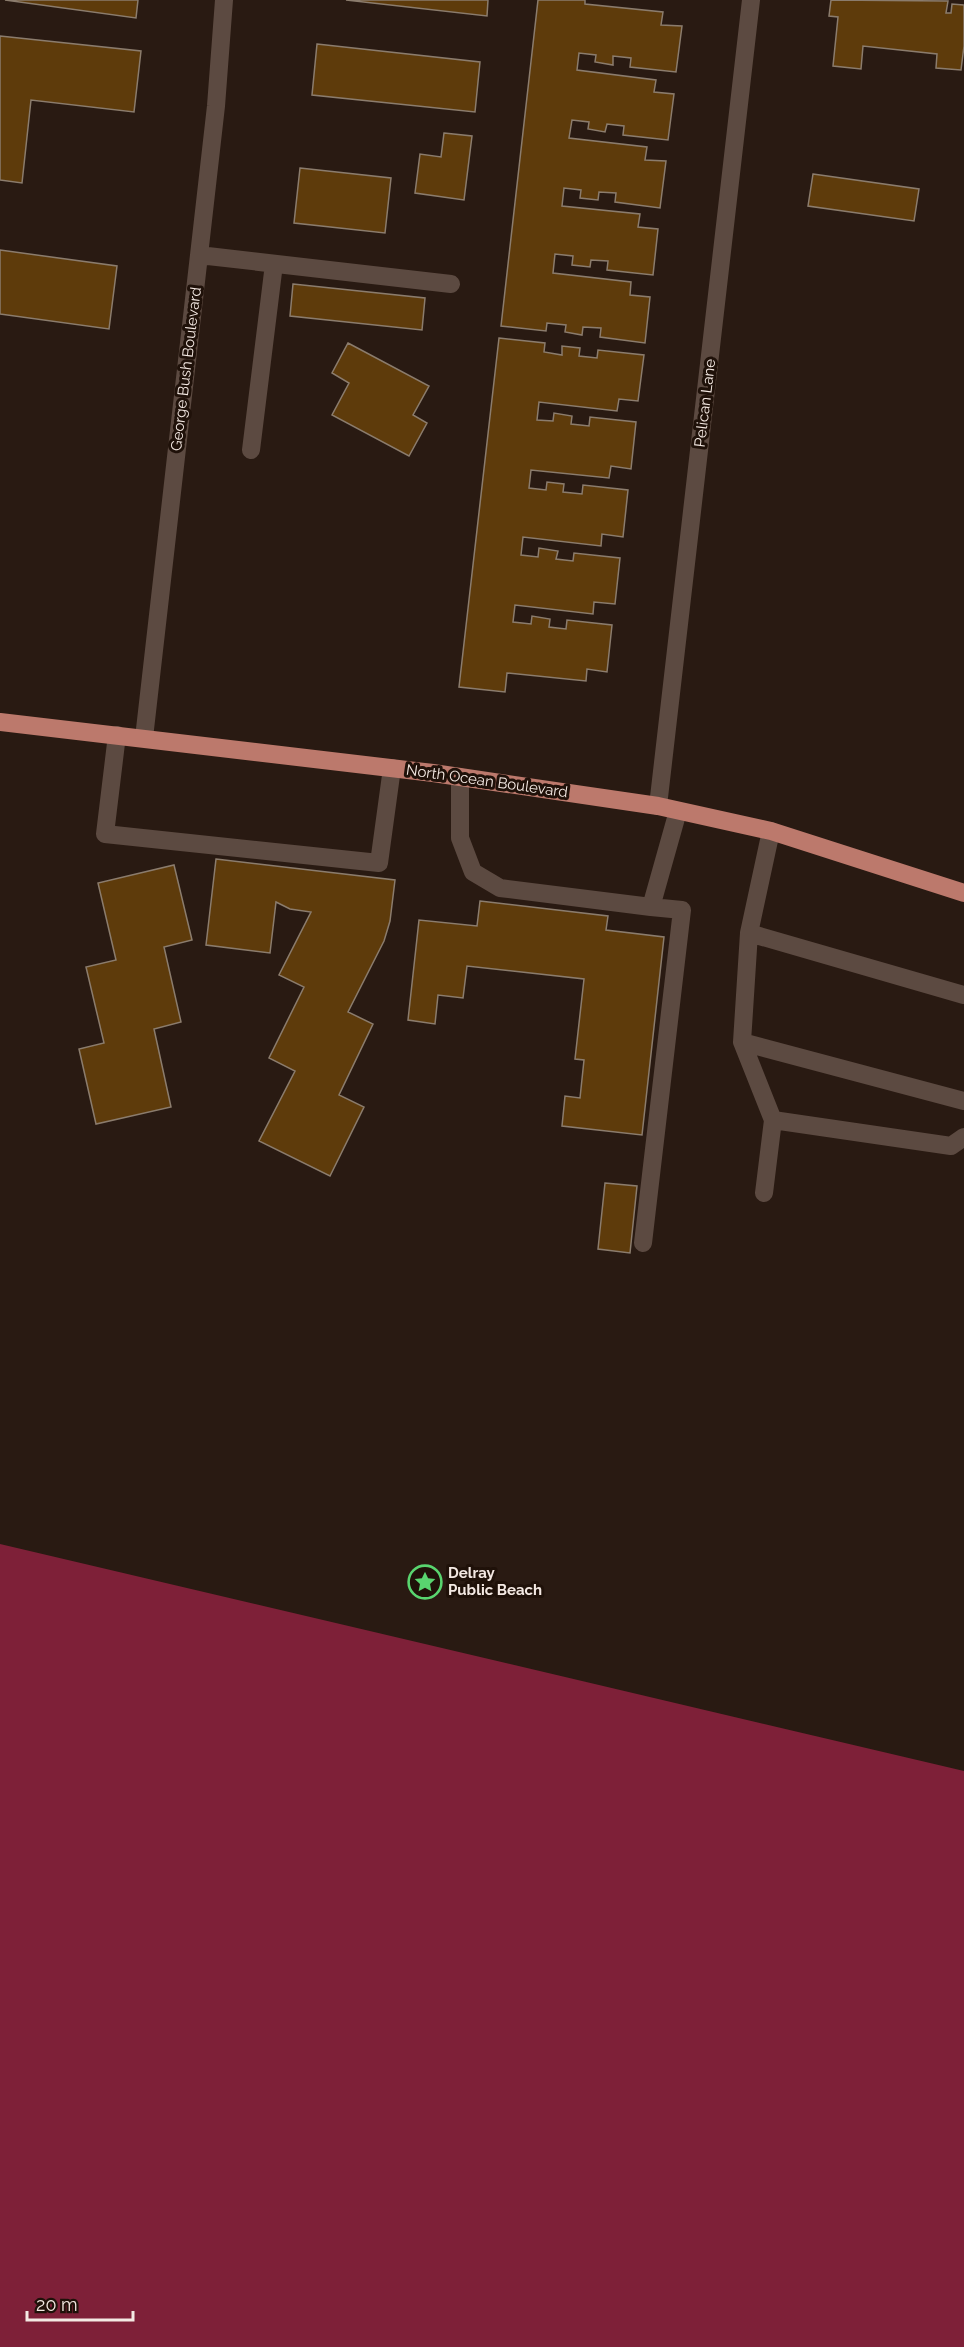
<svg xmlns="http://www.w3.org/2000/svg" width="964" height="2347" viewBox="0 0 964 2347" font-family="Raleway,sans-serif">
	<style>
		.water { fill: #7e2038 }
		.building { fill: #5e3b0b; stroke: #8b7c6d; stroke-width: 1.5 }
		.lines { fill: none; stroke-linecap: round; stroke-linejoin: round }
		.minor { stroke: #5c4a41; stroke-width: 18 }
		.major { stroke: #bc796c; stroke-width: 18 }
		.labels { text-anchor: middle; dominant-baseline: central; stroke-width: 6; stroke-linejoin: round; paint-order: stroke }
		.street-label { font-size: 15px; fill: #f4e9e3; stroke: #1f1109 }
		.poi-label { font-size: 15px; font-weight: bold; fill: #f4e9e3; stroke: #1f1109; text-anchor: start }
	</style>
	<rect width="100%" height="100%" fill="#291a12"/>
	<path class="water" d="M0,1544L964,1771V2347H0Z"/>
	<path class="building" d="M5,0H138L136,18Z
		M346,0H488L487,16Z
		M538,0H585V4L663,12L661,25L682,26L676,72L630,67L631,58L613,56V65L595,62L596,55L579,53L577,70L656,80L654,92L674,94L668,140L623,135L624,126L607,124L605,132L588,129L589,122L572,120L569,138L647,147L645,160L666,161L660,208L615,202L616,193L599,192L598,200L580,198L581,190L564,188L562,206L640,214L638,227L658,229L653,275L607,270L608,261L591,260L590,267L572,265L573,256L555,254L553,273L631,282L630,295L650,297L645,343L600,337L601,328L583,327L582,335L565,332L566,325L547,323L546,331L501,326Z
		M831,0L948,1L946,13H951L952,4L964,5V46L961,70L936,68L937,54L863,46L861,69L833,66L838,17L829,16Z
		M0,36L141,51L134,112L31,100L22,183L0,180Z
		M317,44L480,62L475,112L312,95Z
		M444,133L472,136L464,200L415,193L420,154L441,157Z
		M300,168L391,178L385,233L294,223Z
		M813,174L919,189L914,221L808,206Z
		M0,250L117,266L109,329L0,314Z
		M293,284L425,298L422,330L290,316Z
		M499,338L545,343L544,352L562,355V346L580,348L579,356L597,358L598,350L644,355L638,401L619,399L617,411L539,402L537,420L553,421L554,413L572,416L571,424L589,426L590,417L636,422L631,469L611,466L609,478L531,470L529,488L546,490L547,482L564,484L563,492L582,494L583,485L628,490L623,537L602,534L601,546L523,537L521,555L538,557L539,548L558,551L556,559L573,561L574,553L620,558L615,604L594,602L593,614L515,605L513,622L531,624L532,616L550,619L549,627L566,629L567,620L612,625L607,672L587,669L586,681L507,673L505,692L459,687Z
		M348,343L429,386L413,415L427,423L409,456L332,415L349,383L332,373Z
		M216,859L395,880L390,921L384,941L348,1012L373,1024L339,1095L364,1107L330,1176L259,1141L295,1071L269,1058L304,987L279,975L311,912L290,909L276,902L270,953L206,945Z
		M174,865L192,940L164,947L181,1022L154,1029L171,1107L96,1124L79,1049L104,1043L86,967L116,960L98,883Z
		M480,901L608,916L606,930L664,937L642,1135L562,1126L565,1096L580,1098L584,1060L575,1059L584,979L467,966L463,998L438,995L435,1024L408,1020L419,920L477,926Z
		M605,1183L637,1186L630,1253L598,1249Z"/>
	<g class="lines">
		<path class="minor" d="M199,255L451,284
			M251,450L274,264
			M117,735L105,834L379,863L392,768
			M144,738L216,106L224,0
			M460,777V838L473,872L500,888L651,907L678,811
			M658,806L751,0
			M771,831L749,933L742,1042L964,1101
			M749,933L964,995
			M742,1042L773,1120L764,1193
			M773,1120L951,1146L964,1137
			M643,1243L682,910L651,907"/>
		<path class="major" d="M0,722L433,773L658,806L771,831L964,893"/>
	</g>
	<defs>
		<symbol id="sight-ring" viewBox="-11 -11 22 22"><circle r="9.5" fill="#1f1109" stroke="#59d56f" stroke-width="1.5"/><path d="M0-6L1.8-2.2L6-1.7L2.9 1.2L3.7 5.4L0 3.3L-3.7 5.4L-2.9 1.2L-6-1.7L-1.8-2.2Z" fill="#59d56f"/></symbol>
	</defs>
	<g fill-rule="evenodd">
		<use href="#sight-ring" x="406" y="1563" width="38" height="38"/>
	</g>
	<g class="labels">
		<g class="street-label">
			<text transform="translate(186 369) rotate(-83)">George Bush Boulevard</text>
			<text transform="translate(705 403) rotate(-83)">Pelican Lane</text>
			<text transform="translate(487 781) rotate(8)">North Ocean Boulevard</text>
		</g>
		<g class="poi-label">
			<text x="448" y="1573">Delray<tspan x="448" dy="17">Public Beach</tspan></text>
		</g>
	</g>
	<path d="M27 2311v9h106v-9" fill="none" stroke="#f4e9e3" stroke-width="3"/>
	<text x="36" y="2311" font-size="18" fill="#f4e9e3" stroke="#1f1109" stroke-width="4.5" paint-order="stroke">20 m</text>
</svg>
